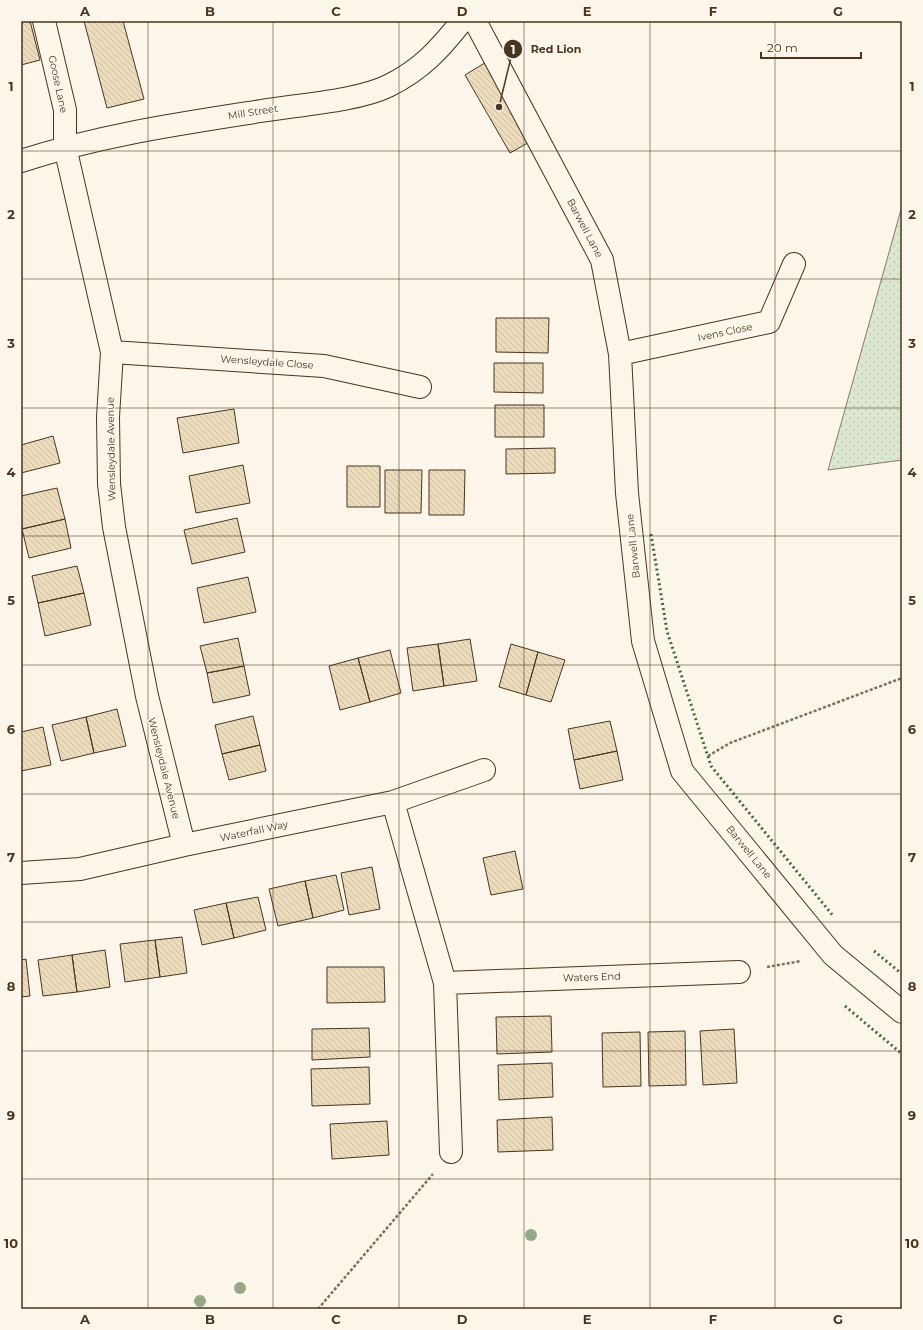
<svg xmlns="http://www.w3.org/2000/svg" width="923" height="1330" viewBox="0 0 923 1330" font-family="Montserrat,sans-serif">
	<style>
		.grass { fill: url(#grass-dots); stroke: #887966 }
		.building { fill: url(#building-back-hatch); stroke: #4a3520 }
		.lines { fill: none; stroke-linecap: round; stroke-linejoin: round }
		.minor-casing { stroke: #4a3520; stroke-width: 24 }
		.path { stroke: #7f6f5c; stroke-width: 2.5; stroke-dasharray: 3 2; stroke-linecap: butt }
		.minor { stroke: #fbf6e9; stroke-width: 22 }
		.hedge { stroke: #436837; stroke-width: 3; stroke-dasharray: 2 3; stroke-linecap: butt }
		.tree { fill: #96a887 }
		.grid { fill: none; stroke: #4a3520; stroke-width: 1; stroke-opacity: 0.55 }
		.labels { text-anchor: middle; dominant-baseline: central; stroke-width: 3; stroke-linejoin: round; paint-order: stroke }
		.street-label { font-size: 10px; fill: #4a3520; stroke: #fbf6e9 }
		.leader { fill: none; stroke: #4a3520; stroke-width: 1.5 }
		.callout-dot { fill: #4a3520; stroke: #fbf6e9; stroke-width: 1.5 }
		.mark-label { font-size: 12px; text-anchor: middle; font-weight: bold; fill: #fff }
		.callout-label { font-size: 11px; text-anchor: middle; font-weight: bold; fill: #4a3520; stroke: #fbf6e9; stroke-width: 3; stroke-linejoin: round; paint-order: stroke }
		.neatline { fill: none; stroke: #4a3520; stroke-width: 1.5 }
		.grid-label { font-size: 13px; text-anchor: middle; font-weight: bold; fill: #4a3520 }
	</style>
	<defs>
		<pattern id="grass-dots" width="8" height="8" patternUnits="userSpaceOnUse"><rect width="8" height="8" fill="#dce7d0"/><path d="M2 2h.1M6 6h.1" fill="none" stroke="#bec7b2" stroke-width="1.8" stroke-linecap="round"/></pattern>
		<pattern id="building-back-hatch" width="6" height="6" patternUnits="userSpaceOnUse"><rect width="6" height="6" fill="#ecdcbc"/><path d="M-1 5l2 2M0 0l6 6M5-1l2 2" fill="none" stroke="#ccbda1"/></pattern>
	</defs>
	<rect width="100%" height="100%" fill="#fbf6e9"/>
	<path class="grass" d="M902,206V460L828,470Z"/>
	<path class="building" d="M21,21H30L40,60L21,65Z
		M84,21H123L144,99L107,108Z
		M488,61L533,140L510,153L465,75Z
		M496,318H549L548,353L496,352Z
		M494,363H543V393L494,392Z
		M495,405H544V437H495Z
		M234,409L239,443L183,453L177,418Z
		M53,436L60,463L21,473V445Z
		M555,448V473L506,474V449Z
		M243,465L250,503L196,513L189,476Z
		M347,466H380V507H347Z
		M385,470H422L421,513H385Z
		M429,470H465L464,515H429Z
		M57,488L65,519L22,529L21,496Z
		M237,518L245,552L192,564L184,530Z
		M65,519L71,548L29,558L22,529Z
		M77,566L84,593L38,603L32,576Z
		M248,577L256,612L204,623L197,588Z
		M84,593L91,625L45,636L38,603Z
		M238,638L244,666L207,673L200,646Z
		M470,639L477,681L444,686L438,644Z
		M438,644L444,686L413,691L407,648Z
		M511,644L538,652L526,695L499,687Z
		M390,650L401,693L370,702L358,658Z
		M538,652L565,660L551,702L526,695Z
		M358,658L370,702L340,710L329,666Z
		M244,666L250,695L213,703L207,673Z
		M117,709L126,746L94,753L86,717Z
		M253,716L260,745L222,754L215,725Z
		M86,717L94,753L61,761L52,725Z
		M610,721L617,751L574,760L568,729Z
		M43,727L51,765L21,771V732Z
		M260,745L266,771L229,780L222,754Z
		M617,751L623,780L580,789L574,760Z
		M515,851L523,889L491,895L483,858Z
		M372,867L380,909L349,915L341,873Z
		M336,875L344,910L313,918L305,881Z
		M305,881L313,918L278,926L269,889Z
		M258,897L266,930L234,938L226,903Z
		M226,903L234,938L202,945L194,910Z
		M182,937L187,973L160,977L155,940Z
		M155,940L160,977L125,982L120,944Z
		M105,950L110,987L77,992L72,955Z
		M72,955L77,992L43,996L38,960Z
		M26,959L30,996L21,997V960Z
		M327,967H384L385,1002L327,1003Z
		M551,1016L552,1052L497,1054L496,1017Z
		M369,1028L370,1057L312,1060V1029Z
		M734,1029L737,1083L703,1085L700,1031Z
		M685,1031L686,1085L649,1086L648,1032Z
		M640,1032L641,1086L603,1087L602,1033Z
		M552,1063L553,1097L499,1100L498,1065Z
		M369,1067L370,1104L312,1106L311,1069Z
		M552,1117L553,1150L498,1152L497,1120Z
		M387,1121L389,1155L332,1159L330,1124Z"/>
	<g class="lines">
		<defs>
			<path id="minor" d="M44,21L65,110V147L112,352L108,417L109,484L114,527L147,696L184,845
				M475,21L602,260L620,354L627,493L643,641L682,771L833,955L902,1012
				M21,161C101,135 178,124 261,111C296,105 358,101 388,86C421,70 440,49 462,21
				M112,352L324,366L420,387
				M620,354L769,322L794,264
				M393,802L445,983L451,1152
				M21,873L80,869L184,845L393,802L484,770
				M445,983L739,972"/>
		</defs>
		<use href="#minor" class="minor-casing"/>
		<path class="path" d="M708,756L730,743L902,678
			M767,967L801,961
			M318,1309L433,1174"/>
		<use href="#minor" class="minor"/>
		<path class="hedge" d="M651,534L667,631L711,766L834,917
			M874,951L902,974
			M845,1006L902,1054"/>
	</g>
	<g class="tree">
		<circle cx="531" cy="1235" r="6"/>
		<circle cx="240" cy="1288" r="6"/>
		<circle cx="200" cy="1301" r="6"/>
	</g>
	<path class="grid" d="M148,21V1309M273,21V1309M399,21V1309M524,21V1309M650,21V1309M775,21V1309M21,151H902M21,279H902M21,408H902M21,536H902M21,665H902M21,794H902M21,922H902M21,1051H902M21,1179H902"/>
	<g class="labels">
		<g class="street-label">
			<text transform="translate(58 84) rotate(78)">Goose Lane</text>
			<text transform="translate(253 112) rotate(-9)">Mill Street</text>
			<text transform="translate(585 228) rotate(62)">Barwell Lane</text>
			<text transform="translate(725 332) rotate(-12)">Ivens Close</text>
			<text transform="translate(267 362) rotate(4)">Wensleydale Close</text>
			<text transform="translate(111 449) rotate(-91)">Wensleydale Avenue</text>
			<text transform="translate(633 546) rotate(-96)">Barwell Lane</text>
			<text transform="translate(164 768) rotate(76)">Wensleydale Avenue</text>
			<text transform="translate(254 831) rotate(-12)">Waterfall Way</text>
			<text transform="translate(749 852) rotate(51)">Barwell Lane</text>
			<text transform="translate(592 977) rotate(-2)">Waters End</text>
		</g>
	</g>
	<path class="leader" d="M499 107L513 49"/>
	<g class="callout-dot">
		<circle cx="499" cy="107" r="4"/>
		<circle cx="513" cy="49" r="10"/>
	</g>
	<g class="mark-label">
		<text x="513" y="54">1</text>
	</g>
	<g class="callout-label">
		<text x="556" y="53">Red Lion</text>
	</g>
	<rect width="923" height="1330" fill="none" stroke="#fbf6e9" stroke-width="44"/>
	<path d="M761 52v6h100v-6" fill="none" stroke="#4a3520" stroke-width="2"/>
	<text x="767" y="52" font-size="12" fill="#4a3520" stroke="#fbf6e9" stroke-width="3" paint-order="stroke">20 m</text>
	<rect x="22" y="22" width="879" height="1286" class="neatline"/>
	<g class="grid-label">
		<text x="85" y="16">A</text>
		<text x="210" y="16">B</text>
		<text x="336" y="16">C</text>
		<text x="462" y="16">D</text>
		<text x="587" y="16">E</text>
		<text x="713" y="16">F</text>
		<text x="838" y="16">G</text>
		<text x="11" y="91">1</text>
		<text x="912" y="91">1</text>
		<text x="11" y="219">2</text>
		<text x="912" y="219">2</text>
		<text x="11" y="348">3</text>
		<text x="912" y="348">3</text>
		<text x="11" y="477">4</text>
		<text x="912" y="477">4</text>
		<text x="11" y="605">5</text>
		<text x="912" y="605">5</text>
		<text x="11" y="734">6</text>
		<text x="912" y="734">6</text>
		<text x="11" y="862">7</text>
		<text x="912" y="862">7</text>
		<text x="11" y="991">8</text>
		<text x="912" y="991">8</text>
		<text x="11" y="1120">9</text>
		<text x="912" y="1120">9</text>
		<text x="11" y="1248">10</text>
		<text x="912" y="1248">10</text>
		<text x="85" y="1324">A</text>
		<text x="210" y="1324">B</text>
		<text x="336" y="1324">C</text>
		<text x="462" y="1324">D</text>
		<text x="587" y="1324">E</text>
		<text x="713" y="1324">F</text>
		<text x="838" y="1324">G</text>
	</g>
</svg>
